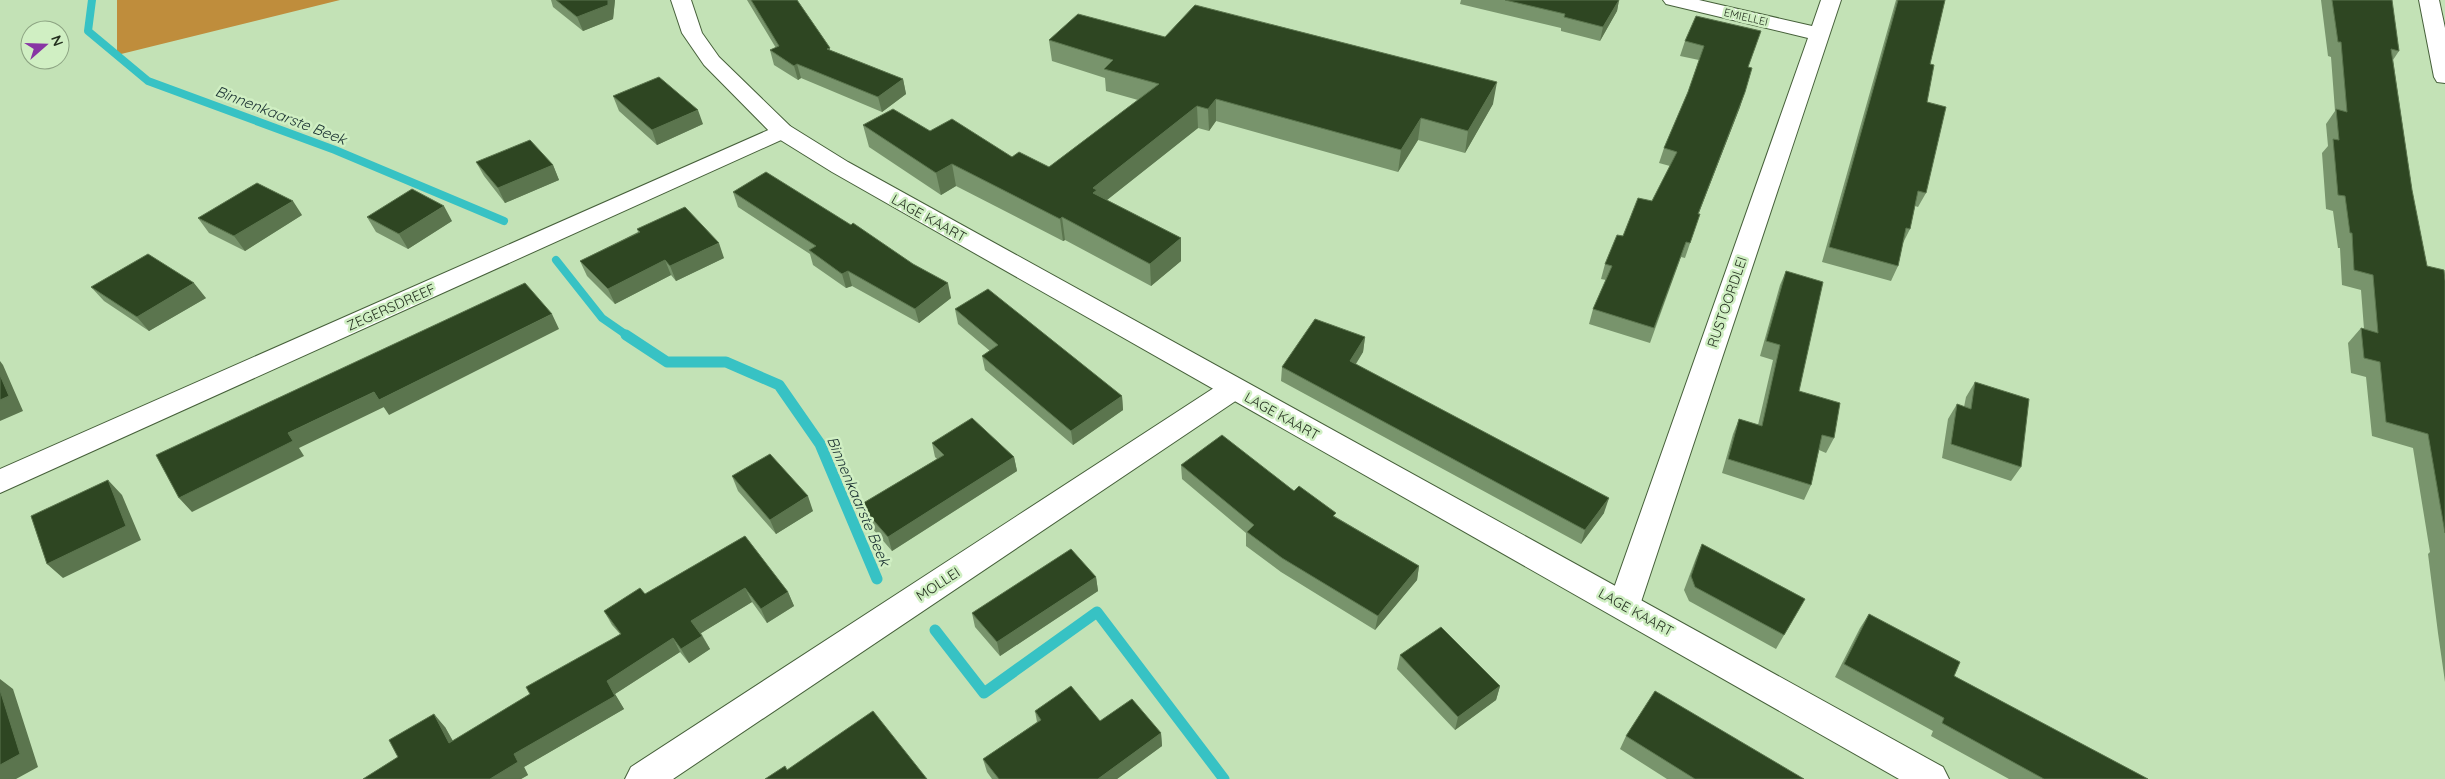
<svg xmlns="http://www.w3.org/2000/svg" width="2445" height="779" viewBox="0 0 2445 779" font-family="Quicksand,sans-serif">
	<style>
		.forest { fill: #bf8d3c }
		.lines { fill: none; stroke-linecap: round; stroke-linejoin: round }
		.stream-far1 { stroke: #37c2c4; stroke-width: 8 }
		.stream { stroke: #37c2c4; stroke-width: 11 }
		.street-casing { stroke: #46603a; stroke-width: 2 }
		.secondary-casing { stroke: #46603a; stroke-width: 2 }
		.street { fill: #fff; fill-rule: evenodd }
		.secondary { fill: #fff; fill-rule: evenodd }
		.wall { fill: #78946c }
		.shaded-wall { fill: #5b754e }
		.building { fill: #2e4622; stroke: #5b754e }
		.labels { text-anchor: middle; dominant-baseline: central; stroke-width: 5; stroke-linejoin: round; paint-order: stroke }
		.far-street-label { font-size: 11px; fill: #253120; stroke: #d0efc3 }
		.street-label { font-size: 14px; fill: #253120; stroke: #d0efc3 }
		.water-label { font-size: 15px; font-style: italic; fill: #1c3333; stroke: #d0efc3 }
	</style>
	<rect width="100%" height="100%" fill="#c3e2b6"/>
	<path class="forest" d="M117,0H340L117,55Z"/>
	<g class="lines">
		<path class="stream-far1" d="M92,0L88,31L148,81L335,150L504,221
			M556,260L602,318L628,336"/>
		<path class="stream" d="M626,335L667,362H726L779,385L820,444L877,579
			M935,630L984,693L1097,612L1224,779"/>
		<defs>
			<path id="street" d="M1663,0H1699L1812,26L1821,0H1841L1640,605L1635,614L1624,618L1613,614L1608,605L1808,38L1666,4Z
				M2419,0H2439L2445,28V83L2437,82L2434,77Z
				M782,124L790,126L793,131L790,136L0,493V469Z
				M1233,379L1243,382L1247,389L1243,396L673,779H625L631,767L1223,382Z"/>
			<path id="secondary" d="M671,0H691L702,33L719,57L790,126L848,162L1943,767L1949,779H1899L832,172L774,136L704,65L682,33Z"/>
		</defs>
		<use href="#street" class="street-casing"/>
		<use href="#secondary" class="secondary-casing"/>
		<use href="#street" class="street"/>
		<use href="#secondary" class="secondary"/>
	</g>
	<path class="wall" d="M551,0H615L613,19L583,31L553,7Z
		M747,0H797L830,48V50L903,79L906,94L882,112L801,78L798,80L774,65L770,50L776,48Z
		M1461,0H1619L1617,11L1600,41L1561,31V28L1460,4Z
		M1896,0H1945L1930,64L1927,102L1926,193L1918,207L1915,206L1910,229L1903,243L1898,266L1891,281L1822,262Z
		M2321,0H2392L2399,51L2393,60L2412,190L2427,266L2445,281V682L2438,633L2428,554L2430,552L2413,448L2372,436L2366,377L2351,373L2348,343L2361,328L2364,329L2361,290L2342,285L2340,248H2338L2333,211L2326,209L2322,153L2328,146L2326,124L2335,111L2331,57L2328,56Z
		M1165,37L1493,104L1465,153L1418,140L1398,172L1216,121L1209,131L1198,128L1107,200L1181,238V261L1151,286L1065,240L1063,241L956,186L941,195L869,147L863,125L930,131L1012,157L1049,167L1138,100L1106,91L1105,78L1052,61L1049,40Z
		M1685,41L1756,45L1748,67L1740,107L1698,214H1700L1685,258L1681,257L1650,343L1589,324L1593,309L1606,280L1601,279L1605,264L1623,236L1652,201L1670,166L1659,163L1664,148L1688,92L1699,60L1680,56Z
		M613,96L703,124L657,145L619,111Z
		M476,162L553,165L559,180L505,203L484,176Z
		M733,192L951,298L919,323L852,286L846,288L813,265L810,254L738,207Z
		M302,215L245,251L209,233L198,218Z
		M367,217L452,221L408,249L376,232Z
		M637,229L724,258L676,281L671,275L615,304L587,276L580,261L638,232Z
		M1786,271L1799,391L1834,438L1826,453L1819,450L1811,485L1804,500L1722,473L1733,434L1739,419L1758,425L1773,360L1760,356L1780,285Z
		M91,287L206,298L149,331L104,301Z
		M955,309L1122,396L1123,410L1073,445L985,370L982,356L990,351L958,324Z
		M1365,337L1363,352L1356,364L1604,513L1581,544L1281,381L1282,367Z
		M1975,382L2021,467L2011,481L1942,458L1948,419L1957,404L1964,407L1966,397Z
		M932,443L1014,457L1017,471L892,551L865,520L860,505L937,459L935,457Z
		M1181,465L1294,491L1336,517L1419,566L1417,580L1375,630L1281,572L1246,546V533L1182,479Z
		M732,476L813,511L776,534L738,491Z
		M745,536L788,592L794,606L767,623L752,602L701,633L710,649L689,663L680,652L615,694L624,709L524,767L528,775L521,779H363L398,757L445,727L453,741L530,694L620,634L612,625L604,611L645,594Z
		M1702,544L1805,599L1776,649L1689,601L1684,590L1696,558Z
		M1096,577L1098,591L1000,656L975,627L972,613Z
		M1869,614L1954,676L2148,779H2009L1931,736L1933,731L1835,677L1860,628Z
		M1400,655L1500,686L1496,700L1455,730L1397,669Z
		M1035,711L1100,721L1161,733L1162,746L1117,779H992L987,772L983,759L1037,722Z
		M1626,736L1804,779H1667L1620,749Z"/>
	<path class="shaded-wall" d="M608,0H615L613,19L583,31L577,17Z
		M1619,0L1617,11L1600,41L1603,27Z
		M797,64L801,78L798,80L794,66Z
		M903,79L906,94L882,112L878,97Z
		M1497,82L1493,104L1465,153L1468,131Z
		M1745,92L1740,107L1693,228L1698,214Z
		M1216,99V121L1209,131L1208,109Z
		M1197,106L1198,128L1098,207L1093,193V188Z
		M698,110L703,124L657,145L652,130Z
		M1421,118L1418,140L1398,172L1401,150Z
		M952,164L956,186L941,195L936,173Z
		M553,165L559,180L505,203L498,188Z
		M293,201L302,215L245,251L234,236Z
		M444,206L452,221L408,249L399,234Z
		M1062,217L1065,240L1063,241L1060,219Z
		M1181,238V261L1151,286L1150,264Z
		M719,243L724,258L676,281L670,266Z
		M665,260L671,275L615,304L608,289Z
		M848,271L852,286L846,288L842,274Z
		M194,283L206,298L149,331L137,317Z
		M948,283L951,298L919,323L915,309Z
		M552,314L559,329L389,415L379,400Z
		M1365,337L1363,352L1348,376L1350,361Z
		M0,361L3,365L23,411L0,421Z
		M374,392L384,407L299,448L304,456L192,512L179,498L288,433Z
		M1122,396L1123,410L1073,445L1071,431Z
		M1014,457L1017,471L892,551L888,537Z
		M108,480L122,495L141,540L63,578L47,564Z
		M808,496L813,511L776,534L770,520Z
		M1609,498L1604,513L1581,544L1585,530Z
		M1419,566L1417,580L1375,630L1378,616Z
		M1096,577L1098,591L1000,656L997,642Z
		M745,588L752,602L698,635L691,621Z
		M788,592L794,606L767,623L761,609Z
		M702,636L710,649L689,663L681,649Z
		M673,638L680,652L615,694L624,709L524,767L528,775L521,779H490L514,754L607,681Z
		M0,679L13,689L38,767L16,779H0Z
		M1500,686L1496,700L1455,730L1458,717Z
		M434,714L445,727L461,756L449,743Z
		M1161,733L1162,746L1117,779H1098Z"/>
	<path class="building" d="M556,0H608V5L577,17Z
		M751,0H797L830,48L827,49L903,79L878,97L797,64L794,66L770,50L779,46Z
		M1505,0H1619L1603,27L1564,17L1565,14Z
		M1898,0H1945L1930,64L1934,65L1927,102L1946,107L1926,193L1918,191L1910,229L1906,228L1898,266L1829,247Z
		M2332,0H2392L2399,51L2391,49L2412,190L2427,266L2444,270L2445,281V533L2428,434L2386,422L2380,362L2364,358L2361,328L2378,333L2373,275L2354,270L2352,233H2350L2345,196L2338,195L2333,139L2339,140L2336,109L2347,112L2341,42H2338Z
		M1195,5L1497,82L1468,131L1421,118L1401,150L1216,99L1208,109L1197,106L1093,188L1097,190L1093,193L1181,238L1150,264L1062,217L1060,219L952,164L936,173L863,125L893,109L930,131L952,119L1012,157L1019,152L1049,167L1159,84L1104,69L1113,60L1049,40L1078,14L1165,37Z
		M1696,16L1761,31L1748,67L1752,68L1745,92L1698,214H1700L1690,243L1686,242L1654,328L1593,309L1612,266L1605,264L1617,235L1623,236L1638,198L1652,201L1677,152L1664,148L1688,92L1704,46L1685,41Z
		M659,77L698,110L652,130L613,96Z
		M530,140L553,165L498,188L476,162Z
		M766,172L851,225L853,223L913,264L948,283L915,309L848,271L842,274L809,250L816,246L733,192Z
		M257,183L293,201L234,236L198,218Z
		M412,189L444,206L399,234L367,217Z
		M685,207L719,243L670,266L665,260L608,289L580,261L640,232L637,229Z
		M148,254L194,283L137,317L91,287Z
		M1786,271L1823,282L1799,391L1840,403L1834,438L1822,435L1811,485L1728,459L1739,419L1762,426L1780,345L1766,341Z
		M525,283L552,314L379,400L374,392L288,433L293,441L179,498L156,455Z
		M988,289L1122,396L1071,431L982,356L998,345L955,309Z
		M1315,319L1365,337L1350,361L1609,498L1585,530L1282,367Z
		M0,375L9,396L0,400Z
		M1975,382L2029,399L2021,467L1951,444L1957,404L1971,409Z
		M972,418L1014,457L888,537L860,505L944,455L932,443Z
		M1222,435L1294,491L1299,486L1336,513L1333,516L1419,566L1378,616L1282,558L1247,532L1254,525L1181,465Z
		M770,454L808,496L770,520L732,476Z
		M108,480L126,526L47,564L31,516Z
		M745,536L788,592L761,609L745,588L691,621L702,636L681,649L673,638L607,681L615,696L514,754L518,762L490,779H363L398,757L389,740L434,714L449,743L530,694L526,687L621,634L604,611L640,588L645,594Z
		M1702,544L1805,599L1784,635L1695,587L1691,576Z
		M1071,549L1096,577L997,642L972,613Z
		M1869,614L1960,662L1954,676L2148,779H2044L1942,723L1944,718L1844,664Z
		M1441,627L1500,686L1458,717L1400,655Z
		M1071,686L1100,721L1132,699L1161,733L1098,779H999L983,759L1041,720L1035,711Z
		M0,690L20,754L0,765Z
		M1655,691L1804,779H1695L1626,736Z
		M873,711L927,779H765L785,766L787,770Z"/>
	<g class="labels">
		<g class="far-street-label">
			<text transform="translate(1746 17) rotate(13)">EMIELLEI</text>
		</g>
		<g class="street-label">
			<text transform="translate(929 218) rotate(29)">LAGE KAART</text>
			<text transform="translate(1727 302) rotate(-71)">RUSTOORDLEI</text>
			<text transform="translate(391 307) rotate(-24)">ZEGERSDREEF</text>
			<text transform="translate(1282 416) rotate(29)">LAGE KAART</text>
			<text transform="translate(938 584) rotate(-33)">MOLLEI</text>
			<text transform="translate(1636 612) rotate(29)">LAGE KAART</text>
		</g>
		<g class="water-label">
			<text transform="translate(281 115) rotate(21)">Binnenkaarste Beek</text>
			<text transform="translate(859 501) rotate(67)">Binnenkaarste Beek</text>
		</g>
	</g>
	<g transform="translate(45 45) rotate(70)"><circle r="24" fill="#d0efc3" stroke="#8ca382"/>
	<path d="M0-4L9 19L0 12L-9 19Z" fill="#8835a4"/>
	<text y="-8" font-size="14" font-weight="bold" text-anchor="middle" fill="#253120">N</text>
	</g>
</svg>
